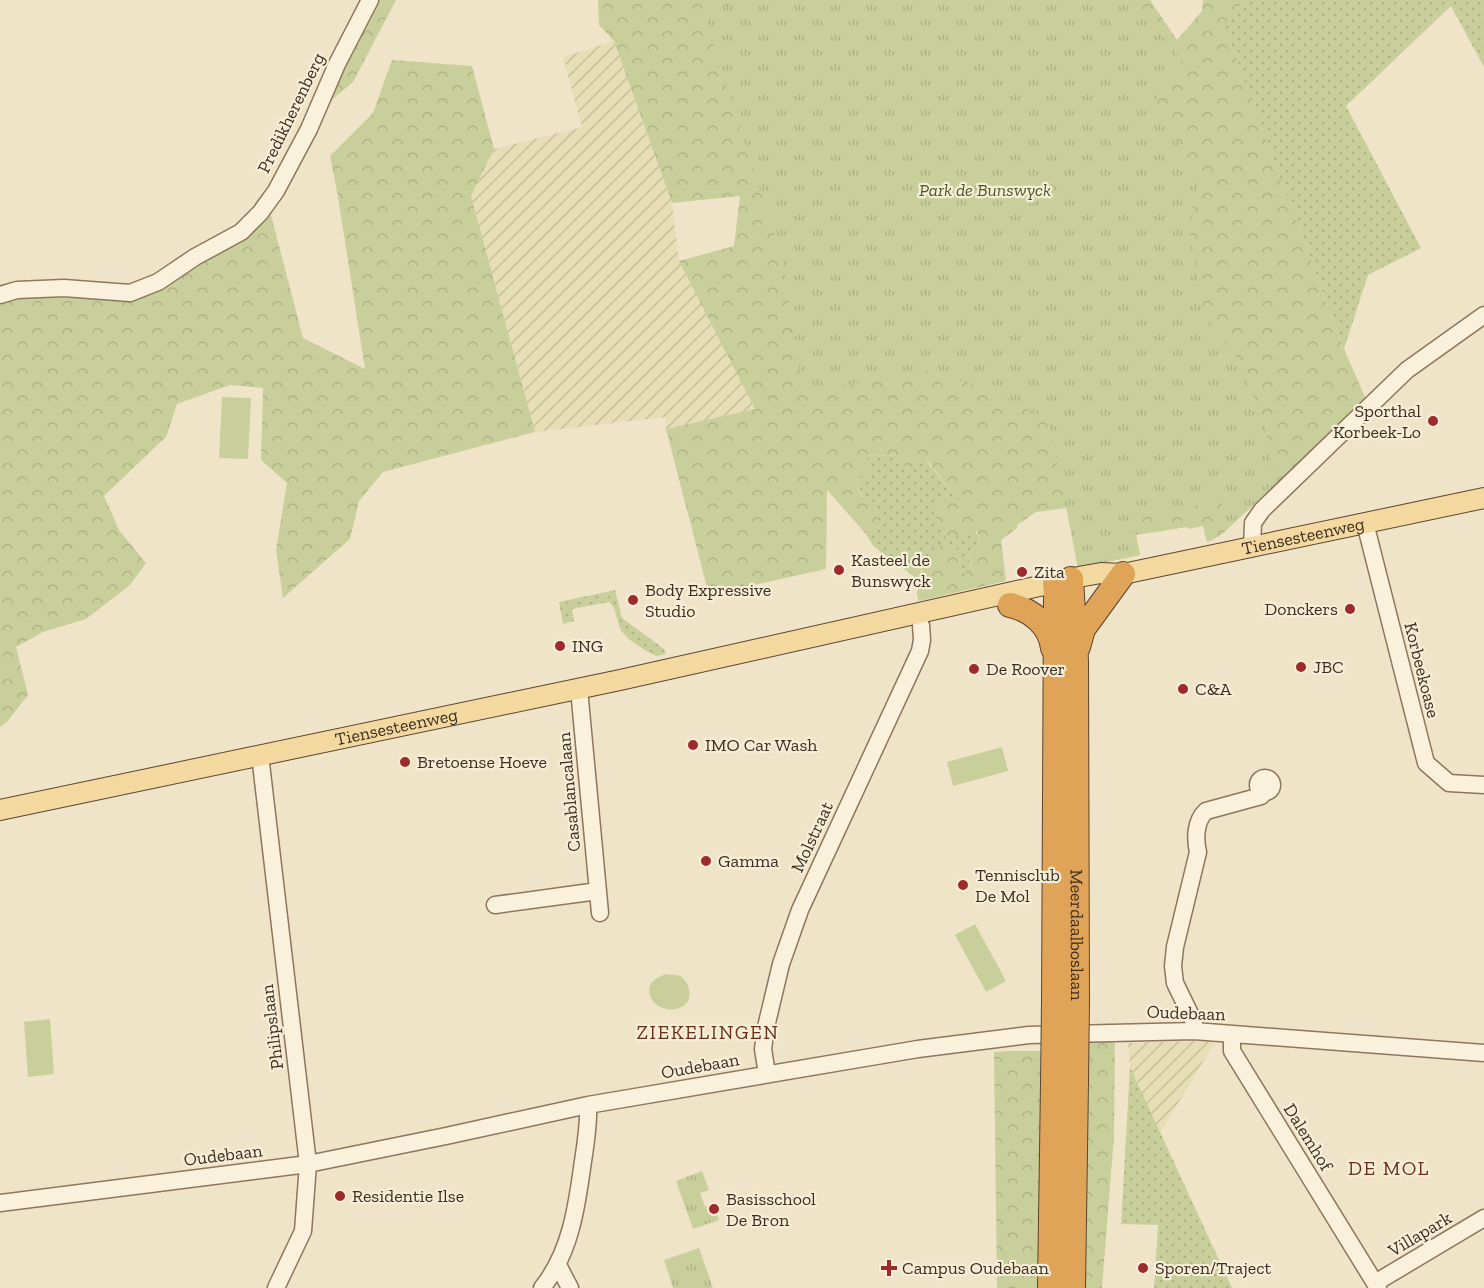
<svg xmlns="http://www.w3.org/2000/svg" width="1484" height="1288" viewBox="0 0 1484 1288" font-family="'Zilla Slab',serif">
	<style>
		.farmland { fill: url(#farmland-furrows) }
		.grass { fill: url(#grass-dots) }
		.forest { fill: url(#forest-crowns) }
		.park { fill: url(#park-tufts) }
		.pitch { fill: #c9cf9b }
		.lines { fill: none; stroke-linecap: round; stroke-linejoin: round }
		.minor-casing { stroke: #8d765c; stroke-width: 19 }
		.major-casing { stroke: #5b4430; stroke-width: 22 }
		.highway-casing { stroke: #5b4430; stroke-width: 26 }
		.minor { stroke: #faf1dc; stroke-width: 16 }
		.major { stroke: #f3d9a0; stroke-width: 20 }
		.highway { stroke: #e0a458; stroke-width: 24 }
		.highway-bridge-casing { stroke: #5b4430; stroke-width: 26; stroke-linecap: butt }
		.highway-bridge { stroke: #e0a458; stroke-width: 24 }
		.poi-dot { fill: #9e2a2b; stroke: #f7eed8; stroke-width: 2 }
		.labels { text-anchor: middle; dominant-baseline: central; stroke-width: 4.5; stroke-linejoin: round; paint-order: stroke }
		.street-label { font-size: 18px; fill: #3d2e20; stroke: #f7eed8 }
		.park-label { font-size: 18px; font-style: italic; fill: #4d5a26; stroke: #f7eed8 }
		.poi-label { font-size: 18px; fill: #3d2e20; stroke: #f7eed8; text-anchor: start }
		.neighbourhood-label { font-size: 20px; letter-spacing: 1.5px; fill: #6b2e1e; stroke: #f7eed8 }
	</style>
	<defs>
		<pattern id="farmland-furrows" width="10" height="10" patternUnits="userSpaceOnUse" patternTransform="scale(1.5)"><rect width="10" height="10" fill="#e6deb5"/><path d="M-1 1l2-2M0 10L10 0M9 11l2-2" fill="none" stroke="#c6bf9b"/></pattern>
		<pattern id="grass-dots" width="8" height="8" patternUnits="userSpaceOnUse" patternTransform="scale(1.5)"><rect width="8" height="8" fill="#c9cf9b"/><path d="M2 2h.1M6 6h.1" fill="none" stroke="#aeb285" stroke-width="1.8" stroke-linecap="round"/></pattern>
		<pattern id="forest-crowns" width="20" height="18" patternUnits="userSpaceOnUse" patternTransform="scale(1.5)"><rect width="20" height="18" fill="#c9cf9b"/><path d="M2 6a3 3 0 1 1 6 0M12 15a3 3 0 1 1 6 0" fill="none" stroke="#aeb285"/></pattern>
		<pattern id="park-tufts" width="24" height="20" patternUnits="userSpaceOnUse" patternTransform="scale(1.5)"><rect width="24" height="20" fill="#c9cf9b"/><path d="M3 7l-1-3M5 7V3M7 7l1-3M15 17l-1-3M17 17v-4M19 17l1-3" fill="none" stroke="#aeb285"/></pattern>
	</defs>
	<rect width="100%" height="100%" fill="#f0e4c8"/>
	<path class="farmland" d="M614,41L672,203L679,261L756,409L666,429V417L535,432L471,196L494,149L582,127L563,57Z
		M1205,1040L1214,1044L1160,1133L1130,1067L1128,1043Z"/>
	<path class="grass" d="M1244,0H1484V67L1451,6L1346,106L1421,248L1368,275L1344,349L1223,24Z
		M865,455L898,456L926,460L954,495L980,539L968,557L972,569L964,573L961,565L921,570L920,581L874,547L865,533L876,526L855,480L871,473Z
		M615,590L622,618L664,649L666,654L656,656C645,650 631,643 623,633C616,624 618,609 609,602L572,609L574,621L563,624L559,602Z
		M1130,1067L1232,1288H1154L1158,1225L1121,1224Z"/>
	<path class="forest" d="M371,0H396L353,82L326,105Z
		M598,0H1150L1177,40L1202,11L1203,0H1244L1224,25L1344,349L1366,399C1325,437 1285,477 1243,514C1232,524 1222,538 1207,542L1203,526L1188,529L1187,527L1136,535L1140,555L1078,568L1067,508L1036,512L1017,525V528L1001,540L1006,581L919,601C915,593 918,590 920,582C924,563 924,551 946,543C967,551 957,558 964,573L972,568L968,557L980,539L977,531L946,539L932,509L954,495L927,460L907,469L898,456L866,455L871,473L855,480L862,497L872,500L878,517L876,526L865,533L827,490L826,569L709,595L666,429L755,409L679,261L734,246L740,196L672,203L614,41L599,25Z
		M392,60L472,66L494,149L471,196L535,432L383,472L359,501L350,539L283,598L276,550L287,483L261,460L263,388L230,385L177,404L166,437L104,496L119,530L146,563L129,586L86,619L43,632L16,647L28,695L6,723L0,727V303L13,298L126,297L163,289L213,253L271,215L303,338L365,369L338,197L330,156L373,113Z
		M1115,1039L1114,1136L1102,1288H1083L1087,1041Z
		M1008,1051H1041L1038,1288H997L994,1052Z"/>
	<path class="park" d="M745,0H1132L1182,60L1156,100L1187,159L1198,185L1193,204L1190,234L1203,314L1236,357L1264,419L1275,486L1228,528L1220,496L1174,514L1171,510L1133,520L1140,555L1078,568L1049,421L996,392L931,371L821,389L802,384L783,261L703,12Z
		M702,1171L709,1190L700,1193L705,1207L713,1204L719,1220L693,1229L676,1181Z
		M699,1248L713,1288H673L664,1260Z"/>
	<path class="pitch" d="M222,397L251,398L248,459L219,458Z
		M1002,747L1008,771L953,786L947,762Z
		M975,924L1006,981L986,992L955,935Z
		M666,974C670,975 676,974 680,976C688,980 692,993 688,1001C680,1014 657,1011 651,998C645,985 654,978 666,974Z
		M50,1019L54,1074L28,1077L24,1022Z"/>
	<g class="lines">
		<defs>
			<path id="minor" d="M0,295L17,290L64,288L130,293L158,282L195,257L241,232L260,213L276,191L309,129L337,64L370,0
				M1365,523L1426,763L1449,783L1484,785
				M1252,548L1253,523L1262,510L1407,370L1484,315
				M579,689L600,913
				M260,755L308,1164L303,1231L276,1288
				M1258 785a7 7 0 1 1 14 0a7 7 0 1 1-14 0Z
				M495,905L598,891
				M1194,1031V1022L1175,983L1173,966L1175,947L1198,852C1195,839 1195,821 1206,811L1261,796L1266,791
				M1232,1034V1051L1378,1288
				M767,1074L763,1049L766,1027L781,964L800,910L920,651L922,640L921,625
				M0,1203L308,1164L446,1136L588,1105L918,1049L1029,1035L1194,1031L1484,1053
				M558,1265L570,1288
				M1375,1283L1484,1218
				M542,1288C571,1252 577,1205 583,1161C586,1142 589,1124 588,1105"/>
			<g id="major">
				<path id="s1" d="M1110,579L1123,574L1484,498"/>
				<path id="s2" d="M0,810L620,680L1084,576L1101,573L1123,574"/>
			</g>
			<g id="highway">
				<path id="s3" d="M1071,579L1076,661L1077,1001"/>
				<path d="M1010,605C1032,610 1050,625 1053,648"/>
				<path d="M1078,647L1083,629L1123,574"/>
				<path d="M1054,1001L1056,594L1055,583"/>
				<path d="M1050,1288L1053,1084"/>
				<path d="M1073,1288L1076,1082"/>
			</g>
		</defs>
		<use href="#minor" class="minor-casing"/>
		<use href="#major" class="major-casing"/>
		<use href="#highway" class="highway-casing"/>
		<use href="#minor" class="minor"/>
		<use href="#major" class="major"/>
		<use href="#highway" class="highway"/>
		<defs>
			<path id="highway-bridge" d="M1076,1082L1077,1001
				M1053,1084L1054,1001"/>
		</defs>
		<use href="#highway-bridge" class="highway-bridge-casing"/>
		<use href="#highway-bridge" class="highway-bridge"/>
	</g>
	<g class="poi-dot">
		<circle cx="1433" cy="421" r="6"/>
		<circle cx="839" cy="570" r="6"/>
		<circle cx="1022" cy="572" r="6"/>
		<circle cx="633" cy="600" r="6"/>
		<circle cx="1350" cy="609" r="6"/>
		<circle cx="560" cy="646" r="6"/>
		<circle cx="1301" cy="667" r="6"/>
		<circle cx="974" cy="669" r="6"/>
		<circle cx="1183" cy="689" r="6"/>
		<circle cx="693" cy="745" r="6"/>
		<circle cx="405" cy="762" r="6"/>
		<circle cx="706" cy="861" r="6"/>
		<circle cx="963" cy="885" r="6"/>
		<circle cx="340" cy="1196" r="6"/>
		<circle cx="714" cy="1209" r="6"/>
		<path d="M886 1259h6v6h6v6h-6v6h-6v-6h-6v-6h6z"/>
		<circle cx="1143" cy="1268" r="6"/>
	</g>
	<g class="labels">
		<g class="street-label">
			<text transform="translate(291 113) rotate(-64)">Predikherenberg</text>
			<text stroke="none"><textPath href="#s1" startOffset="198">Tiensesteenweg</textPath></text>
			<text transform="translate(1422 670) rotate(76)">Korbeekoase</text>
			<text stroke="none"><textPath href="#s2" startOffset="405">Tiensesteenweg</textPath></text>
			<text transform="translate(569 792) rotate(-95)">Casablancalaan</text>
			<text transform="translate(812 837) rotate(-65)">Molstraat</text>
			<text stroke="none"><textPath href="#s3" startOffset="356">Meerdaalboslaan</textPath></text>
			<text transform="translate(1186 1013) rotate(2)">Oudebaan</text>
			<text transform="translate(272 1027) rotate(-97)">Philipslaan</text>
			<text transform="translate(700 1066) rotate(-10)">Oudebaan</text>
			<text transform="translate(1308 1137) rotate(58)">Dalemhof</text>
			<text transform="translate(223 1155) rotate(-7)">Oudebaan</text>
			<text transform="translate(1420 1234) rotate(-31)">Villapark</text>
		</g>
		<g class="park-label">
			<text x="985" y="190">Park de Bunswyck</text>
		</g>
		<g class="poi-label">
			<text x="1421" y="411" text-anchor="end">Sporthal<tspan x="1421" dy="21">Korbeek-Lo</tspan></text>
			<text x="851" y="560">Kasteel de<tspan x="851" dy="21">Bunswyck</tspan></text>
			<text x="1034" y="572">Zita</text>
			<text x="645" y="590">Body Expressive<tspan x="645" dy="21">Studio</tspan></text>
			<text x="1338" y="609" text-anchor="end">Donckers</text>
			<text x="572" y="646">ING</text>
			<text x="1313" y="667">JBC</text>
			<text x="986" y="669">De Roover</text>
			<text x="1195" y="689">C&amp;A</text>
			<text x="705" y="745">IMO Car Wash</text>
			<text x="417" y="762">Bretoense Hoeve</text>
			<text x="718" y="861">Gamma</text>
			<text x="975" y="875">Tennisclub<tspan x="975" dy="21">De Mol</tspan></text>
			<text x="352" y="1196">Residentie Ilse</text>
			<text x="726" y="1199">Basisschool<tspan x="726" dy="21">De Bron</tspan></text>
			<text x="902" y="1268">Campus Oudebaan</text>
			<text x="1155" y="1268">Sporen/Traject</text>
		</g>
		<g class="neighbourhood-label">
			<text x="708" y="1032">ZIEKELINGEN</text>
			<text x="1389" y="1168">DE MOL</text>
		</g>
	</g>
</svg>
